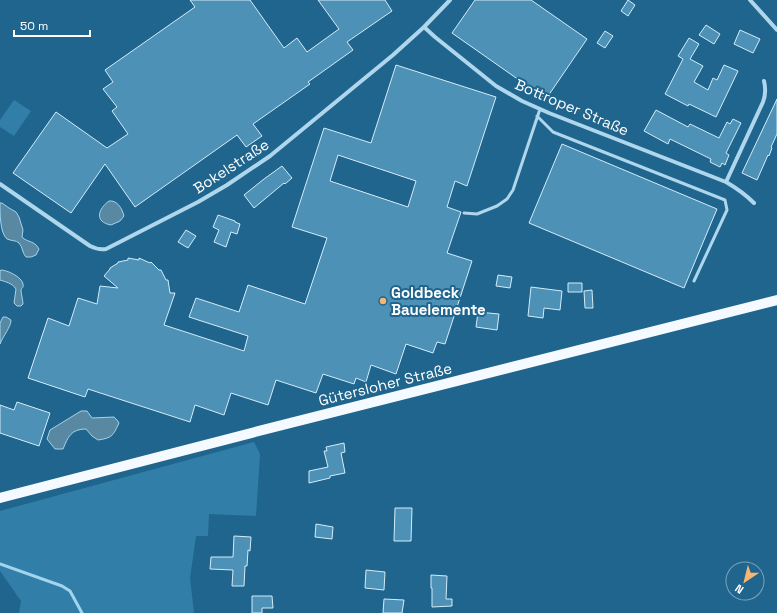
<svg xmlns="http://www.w3.org/2000/svg" width="777" height="613" viewBox="0 0 777 613" font-family="'Space Grotesk',sans-serif">
	<style>
		.green { fill: #317fa9 }
		.water { fill: #5888a2; stroke: #a2d4ed }
		.lines { fill: none; stroke-linecap: round; stroke-linejoin: round }
		.stream { stroke: #a2d4ed; stroke-width: 3 }
		.building { fill: #4d91b7; stroke: #d3ecf9; fill-rule: evenodd }
		.service { stroke: #aed6ec; stroke-width: 3 }
		.minor { stroke: #aed6ec; stroke-width: 4 }
		.primary { stroke: #f4faff; stroke-width: 10 }
		.poi-dot { fill: #f9b66f; stroke: #20658d; stroke-width: 1.5 }
		.labels { text-anchor: middle; dominant-baseline: central; stroke-width: 4; stroke-linejoin: round; paint-order: stroke }
		.street-label { font-size: 15px; fill: #fff; stroke: #20658d }
		.poi-label { font-size: 15px; font-weight: bold; fill: #fff; stroke: #20658d; text-anchor: start }
	</style>
	<rect width="100%" height="100%" fill="#20658d"/>
	<path class="green" d="M14,100L31,111L14,136L0,127V120Z
		M254,442L260,454L256,516L209,514L208,536H196L190,578L194,613H19L21,601L0,571V511Z"/>
	<path class="water" d="M109,201C117,200 122,208 124,216L120,221L111,225C94,222 98,209 109,201Z
		M0,203H2L9,208L16,212L19,217L23,230L22,237C28,243 34,240 39,249L36,255L31,257H26C22,253 23,247 19,243C16,240 11,241 7,239C0,233 0,214 0,203Z
		M1,270C7,270 22,277 23,284C24,289 22,286 21,290C21,294 23,300 23,304L21,306H17L14,303L16,289C12,283 6,282 0,280V271Z
		M3,317H6L11,320C11,327 3,336 0,344V323Z
		M81,411H87L92,418L114,417L117,420L119,423C113,436 112,438 98,440L92,436L86,429C71,429 68,437 63,449H55L47,439L50,430Z"/>
	<g class="lines">
		<path class="stream" d="M0,564L62,586L70,591L82,613"/>
	</g>
	<path class="building" d="M190,0H250L284,48L297,38L307,52L339,29L318,0H385L392,11L347,42L353,50L308,82L310,84L253,124L262,136L246,147L237,135L135,207L105,164L71,213L13,173L56,112L107,148L128,134L112,111L117,107L103,89L113,82L105,70L195,7Z
		M475,0H531L587,39L546,99L452,33Z
		M628,0L635,5L628,16L621,11Z
		M706,25L720,34L714,44L699,35Z
		M740,30L760,39L753,53L734,44Z
		M605,31L613,36L605,48L597,43Z
		M689,38L699,44L690,59L703,66L694,82L708,90L713,78L717,80L724,65L738,71L716,117L689,104L688,106L665,94L683,59L678,56Z
		M396,65L496,97L467,186L455,181L447,207L461,212L447,253L472,261L445,344L437,342L433,353L406,344L396,374L371,365L366,382L356,378L354,384L323,374L316,393L276,380L268,405L231,393L224,415L195,405L190,422L88,389L85,397L28,378L48,318L69,326L78,298L97,304L100,286L118,288L104,276L110,269V268L118,263V262L128,260V258L139,260V258L150,263L151,262L159,270H161L166,280H168L170,293H175L164,325L244,351L248,336L189,317L196,298L239,312L248,285L305,304L327,238L292,227L324,128L371,143ZM338,155L416,181L408,207L330,181Z
		M777,99V134L771,147L772,148L769,156L768,155L757,180L742,173Z
		M656,110L688,127L690,124L719,138L727,122L730,124L733,119L741,123L726,153L729,155L725,165L722,163L720,167L710,162L711,159L670,139L668,144L644,131Z
		M562,144L717,209L684,288L529,223Z
		M282,166L292,178L285,184L284,183L254,208L244,195L264,179Z
		M218,215L235,221V222L240,224L237,234L231,232L226,247L214,242L219,230L213,227Z
		M186,230L196,236L188,248L178,242Z
		M498,275L512,277L510,288L496,286Z
		M568,283H582V292H568Z
		M531,287L562,291L560,310L544,308L543,318L528,316Z
		M592,290L593,308H585L584,291Z
		M478,312L499,314L497,330L476,327Z
		M17,402L50,413L39,446L0,433V405L14,410Z
		M344,443L345,452L341,453L345,473L330,476V478L309,483V471L328,467L324,451H327L326,447Z
		M395,508H412L411,541H394Z
		M316,524L333,527L332,539L315,537Z
		M234,536L251,537L250,551L248,550L247,566H245L244,586H232L233,570L210,569L211,557H233Z
		M366,570L385,572L384,590L365,588Z
		M431,575L447,576L446,599H452V606L432,607V588H431Z
		M252,596H272L273,608H262V613H252Z
		M384,599L404,600L402,613H383Z"/>
	<g class="lines">
		<path class="service" d="M537,116L553,132L725,200L727,210L694,281
			M464,213L477,214L497,206L507,199L513,190L540,109"/>
		<path class="minor" d="M750,0L777,30
			M424,27L435,37L496,86L522,101L549,113L726,182C738,189 744,193 754,203
			M726,182L763,102C766,94 766,89 764,81
			M0,184L90,246C96,249 100,250 106,249L198,202L227,185L270,156L393,55L424,27L450,0"/>
		<path class="primary" d="M0,498L255,432L777,300"/>
	</g>
	<circle class="poi-dot" cx="383" cy="301" r="4"/>
	<g class="labels">
		<g class="street-label">
			<text transform="translate(572 107) rotate(23)">Bottroper Straße</text>
			<text transform="translate(231 166) rotate(-33)">Bokelstraße</text>
			<text transform="translate(385 384) rotate(-14)">Gütersloher Straße</text>
		</g>
		<g class="poi-label">
			<text x="391" y="292">Goldbeck<tspan x="391" dy="17">Bauelemente</tspan></text>
		</g>
	</g>
	<g transform="translate(745 581) rotate(215)"><circle r="19" fill="#20658d" stroke="#79a3bb"/>
	<path d="M0-3L7 15L0 10L-7 15Z" fill="#f9b66f"/>
	<text y="-6" font-size="11" font-weight="bold" text-anchor="middle" fill="#ffffff">N</text>
	</g>
	<path d="M14 30v6h76v-6" fill="none" stroke="#ffffff" stroke-width="2"/>
	<text x="20" y="30" font-size="12" fill="#ffffff" stroke="#20658d" stroke-width="3" paint-order="stroke">50 m</text>
</svg>
